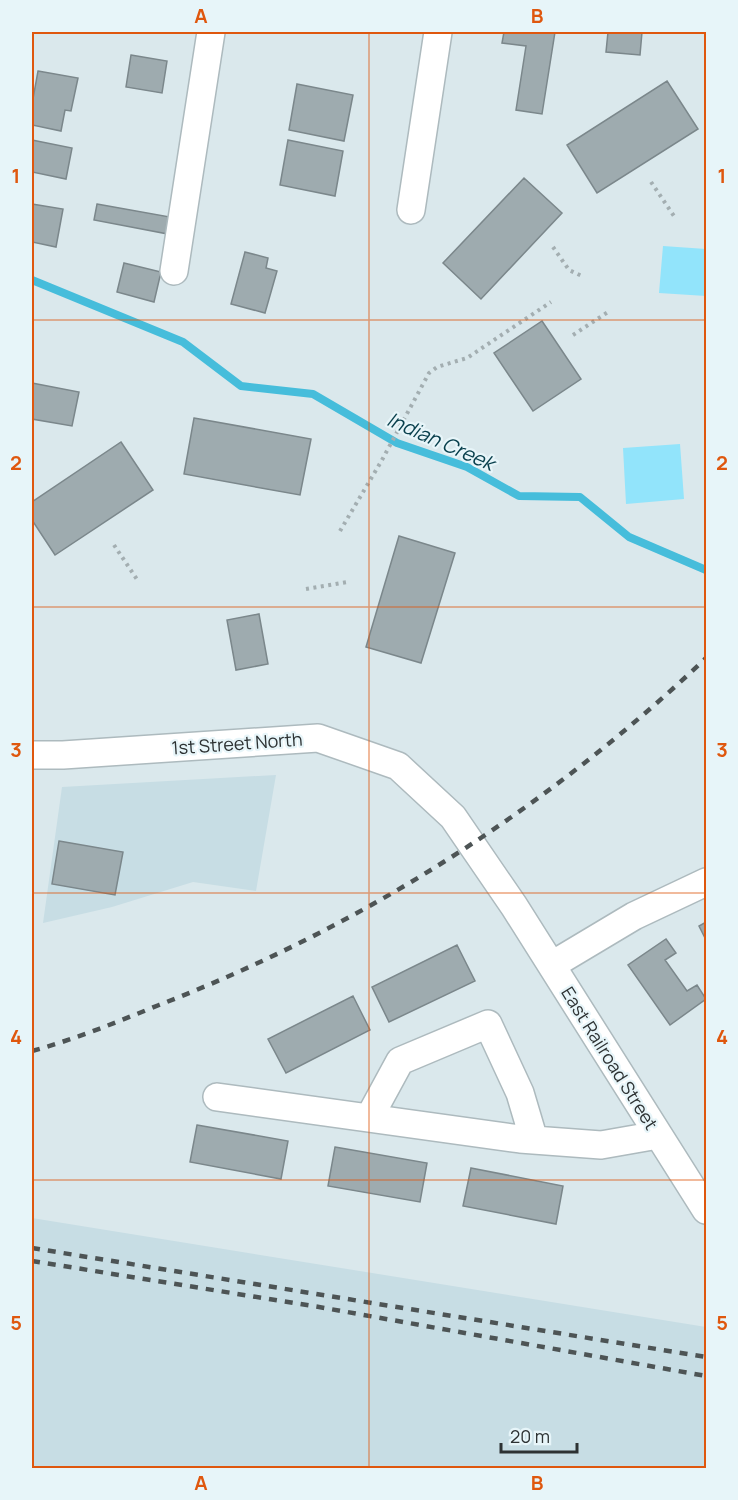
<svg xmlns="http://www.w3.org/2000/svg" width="738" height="1500" viewBox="0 0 738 1500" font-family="Manrope,sans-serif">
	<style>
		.built { fill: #c7dde4 }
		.green { fill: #92e4fb }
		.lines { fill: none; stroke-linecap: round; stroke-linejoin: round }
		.stream { stroke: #46bddb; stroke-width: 8 }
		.building { fill: #9eabaf; stroke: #7b878b; stroke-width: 1.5 }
		.minor-casing { stroke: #adbabe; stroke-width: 30 }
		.path { stroke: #a3aeb1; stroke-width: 4; stroke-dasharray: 3 4.5; stroke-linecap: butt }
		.minor { stroke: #fff; stroke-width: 27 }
		.rail { stroke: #4d5455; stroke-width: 4.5; stroke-dasharray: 8 8; stroke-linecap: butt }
		.grid { fill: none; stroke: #df570e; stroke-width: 1.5; stroke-opacity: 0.55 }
		.labels { text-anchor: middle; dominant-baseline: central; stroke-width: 4.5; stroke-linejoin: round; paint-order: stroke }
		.street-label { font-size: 18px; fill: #2d3233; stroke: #e7f5f9 }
		.water-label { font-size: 20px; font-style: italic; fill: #073e4b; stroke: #e7f5f9 }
		.neatline { fill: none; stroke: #df570e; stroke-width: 2 }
		.grid-label { font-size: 20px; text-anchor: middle; font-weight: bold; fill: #df570e }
	</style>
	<rect width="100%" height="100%" fill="#dae8ec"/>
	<path class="built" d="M276,775L256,891L193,882L112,907L43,923L62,787Z
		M32,1218L706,1327V1468H32Z"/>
	<path class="green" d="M663,246L706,249V296L659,293Z
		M680,444L684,499L626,504L623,448Z"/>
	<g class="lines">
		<path class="stream" d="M32,280L183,342L241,386L313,394L397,443L467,467L519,496L580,497L629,537L706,570"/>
	</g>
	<path class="building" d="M504,32H555L542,114L516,110L526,46L502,43Z
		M608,32H642L640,55L606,52Z
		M131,55L167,61L162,93L126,87Z
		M38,71L78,78L71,111L65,110L61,131L32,125V104Z
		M667,81L698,129L597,193L567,145Z
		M297,84L353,95L344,141L289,130Z
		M32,140L72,148L66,179L32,172Z
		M288,140L343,151L335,196L280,185Z
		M524,178L562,213L481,299L443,263Z
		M32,204L63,209L56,247L32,242Z
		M97,204L170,217L168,234L94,220Z
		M245,252L268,258L266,268L277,271L265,313L231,304Z
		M124,263L161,272L154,302L117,292Z
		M542,321L581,379L533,411L494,353Z
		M32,383L79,392L72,426L32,419Z
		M194,418L311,439L300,495L184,474Z
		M121,442L153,490L55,555L32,520V502Z
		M399,536L455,553L421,663L366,647Z
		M259,614L268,664L236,670L227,620Z
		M59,841L123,852L115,895L52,884Z
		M706,922V940L699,926Z
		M666,939L676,953L665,960L687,991L697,985L706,999L670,1025L628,965Z
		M457,945L475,981L389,1022L372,987Z
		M353,996L370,1030L286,1073L268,1039Z
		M197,1125L288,1141L281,1179L190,1162Z
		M335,1147L427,1163L420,1202L328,1186Z
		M471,1168L563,1186L556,1224L463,1206Z"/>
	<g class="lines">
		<defs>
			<path id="minor" d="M411,210L438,32
				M174,271L211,32
				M32,755H63L318,738L398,766L453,817L514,906L706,1210
				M552,965L634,916L706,882
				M217,1097L520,1139L601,1145L658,1135
				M369,1118L400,1061L488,1024L520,1093L534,1140"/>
		</defs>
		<use href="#minor" class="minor-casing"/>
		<path class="path" d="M651,182L674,216
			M553,247L569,270L584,277
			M573,335L608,312
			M340,531L382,460L429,373L437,367L467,358L551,302
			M114,545L138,581
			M306,589L348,582"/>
		<use href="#minor" class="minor"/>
		<path class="rail" d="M32,1051C76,1039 117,1022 159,1005C363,926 548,808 706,658
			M32,1248L706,1357
			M32,1261L319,1307L706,1376"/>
	</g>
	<path class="grid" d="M369,32V1468M32,320H706M32,607H706M32,893H706M32,1180H706"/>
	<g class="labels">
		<g class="street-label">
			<text transform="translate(237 743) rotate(-4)">1st Street North</text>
			<text transform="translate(610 1058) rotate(58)">East Railroad Street</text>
		</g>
		<g class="water-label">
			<text transform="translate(441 441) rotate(24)">Indian Creek</text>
		</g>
	</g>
	<rect width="738" height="1500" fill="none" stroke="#e7f5f9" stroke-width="66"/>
	<path d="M501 1443v9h76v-9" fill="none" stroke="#2d3233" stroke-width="3"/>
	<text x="510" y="1443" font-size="18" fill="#2d3233" stroke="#e7f5f9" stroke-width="4.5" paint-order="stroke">20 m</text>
	<rect x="33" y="33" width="672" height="1434" class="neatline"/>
	<g class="grid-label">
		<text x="201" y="23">A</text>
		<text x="537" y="23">B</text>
		<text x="16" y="183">1</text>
		<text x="722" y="183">1</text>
		<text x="16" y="470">2</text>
		<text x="722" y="470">2</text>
		<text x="16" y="757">3</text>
		<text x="722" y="757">3</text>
		<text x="16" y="1044">4</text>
		<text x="722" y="1044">4</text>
		<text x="16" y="1330">5</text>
		<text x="722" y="1330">5</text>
		<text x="201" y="1490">A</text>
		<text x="537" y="1490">B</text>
	</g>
</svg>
